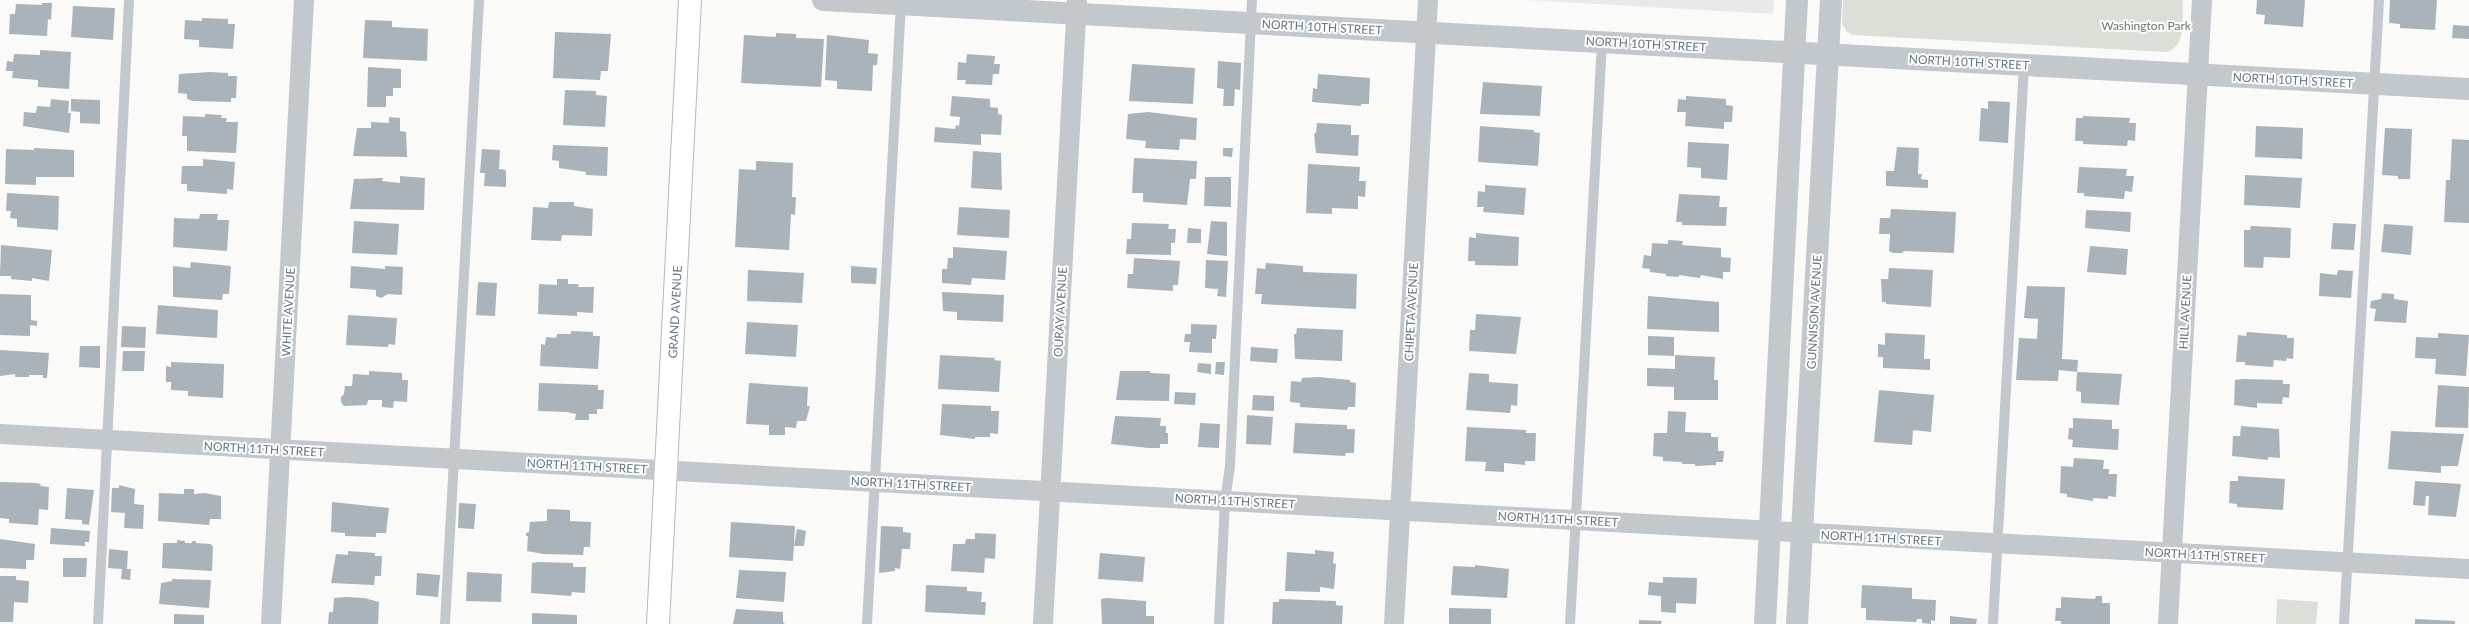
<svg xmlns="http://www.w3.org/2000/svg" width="2469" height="624" viewBox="0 0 2469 624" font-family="Lato,sans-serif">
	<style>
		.built { fill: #e8e9e9 }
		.green { fill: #dadfd7 }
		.building { fill: #aab3b9 }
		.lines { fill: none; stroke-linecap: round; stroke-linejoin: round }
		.secondary-casing { stroke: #b3babf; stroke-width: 24 }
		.service { stroke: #c3c8cc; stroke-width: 10 }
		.minor { stroke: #c3c8cc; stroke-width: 20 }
		.tertiary { stroke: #c3c8cc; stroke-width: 22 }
		.secondary { stroke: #fff; stroke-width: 22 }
		.labels { text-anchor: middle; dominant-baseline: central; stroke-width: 4; stroke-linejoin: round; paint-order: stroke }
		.park-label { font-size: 12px; fill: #687a64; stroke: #fff }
		.street-label { font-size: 12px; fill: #657683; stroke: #fff }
	</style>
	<rect width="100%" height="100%" fill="#fafaf8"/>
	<path class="built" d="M1526,0H1774L1773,14Z"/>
	<path class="green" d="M1843,0H2183C2182,18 2187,46 2167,52L1853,35L1847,32L1842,24Z
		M2277,599L2318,602L2316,624H2276Z"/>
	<path class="building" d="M2257,0H2305L2303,27L2264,24L2265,15L2256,14Z
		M2390,0H2437L2435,30L2400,28V24L2389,23Z
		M42,3H52L51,20L48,19L47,36L9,34L10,14H15L16,4L42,5Z
		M73,6L115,8L113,40L71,37Z
		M202,18L228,19V24H235L233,49L199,47V40L184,39L185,20L202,21Z
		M365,20L392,21V27L428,29L427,61L363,58Z
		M2453,25L2469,26V39L2452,38Z
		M555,32L611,34L608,71H601L600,80L553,78Z
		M776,33L796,34V38L824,39L821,87L741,83L744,35L776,37Z
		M827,35L869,40L868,53L878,54L877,65H873L872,91L837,89V81L825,80Z
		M40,50L71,52L69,89L38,87V80L12,78L13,71H6L7,61L13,62L14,54L40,55Z
		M967,54L995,56L994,64H1000L999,74H993L992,85L965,84L966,80H957L958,62L966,63Z
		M1218,61L1241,63L1240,90L1235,89L1234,106H1223L1224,89L1217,88Z
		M1132,64L1195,68L1193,104L1129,101Z
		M368,67L401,69V88H393V96H386V107H367Z
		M210,72L228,73V76H237L236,98H231V102L193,101L187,99V94L178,93L179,74Z
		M1318,74L1370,78L1369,104H1361V106L1312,102L1313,88L1317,89Z
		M1483,82L1542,86L1540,116L1480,114Z
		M565,90L596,91V95L607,96L605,127L563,125Z
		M952,96L990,99V107L998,108V114L1002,115L1001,135L981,134V145L934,142L935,127L955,129L956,125L959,126L960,117L950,116Z
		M1686,96L1726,99V105L1733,106L1732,122H1724V129L1685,126L1686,112H1677L1678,99L1686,100Z
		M51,99L69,101L68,113H71L69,133L23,126L24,112L36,113L37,106L50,107Z
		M71,99L100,100V124L80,123V112L71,111Z
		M1988,101L2010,102L2008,143L1979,141L1981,108L1988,109Z
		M1148,112L1197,118L1196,140L1180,139L1179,150L1145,148L1146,141L1126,139L1128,114Z
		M205,114L222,115L221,118H227L226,122H238L236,153L187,151V136H182L183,116L205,117Z
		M2083,116L2130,118L2129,123H2136L2135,141L2128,140L2127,146L2083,144V141H2075L2076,118H2083Z
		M389,117L400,118V131L406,132L407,157L353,156L357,128H371V122L389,123Z
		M1317,123L1351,125V135H1359L1358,156L1316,153L1314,133H1316Z
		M1480,126L1534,130V132L1540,133L1538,166L1478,162Z
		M2256,126L2303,128L2302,159L2255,157Z
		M2385,128L2412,129L2410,179H2398V176L2382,175Z
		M2452,139L2469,140V223L2444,222L2446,180H2450Z
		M1688,142L1729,144L1727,180L1701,178V168L1687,167Z
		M553,145L608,147L607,176L586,175V172L559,168V161L552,160Z
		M1897,147L1919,148L1918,174H1922L1921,179L1928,180V188L1886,186V171H1894Z
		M34,148L74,150V177H36V185L5,184L6,149L34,150Z
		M1223,148H1233L1232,157L1223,156Z
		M482,149L500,150L499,169L506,170V187L484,186L485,173H480Z
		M973,151L1001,153L1002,190L971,188Z
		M1134,158L1197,161L1196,179H1190L1187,205L1143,202V193H1132Z
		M203,159L235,162L233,190L227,189V194L187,191V184H181L182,166H203Z
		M756,161L793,163L792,197H796L795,215L791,214L789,250L735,247L739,169L756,170Z
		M1308,164L1360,167L1359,181H1366L1365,197L1358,196V209L1332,208V214L1306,213Z
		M2079,167L2127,169L2126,176H2134L2132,192L2125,191L2124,199L2084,196V193H2077Z
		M2245,175L2302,178L2300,208L2244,205Z
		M400,176L425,178L424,210L350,209L354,179L383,178L382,181L400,183Z
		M1205,177H1231V207L1204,206Z
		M1485,185L1526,188L1524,215L1483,212L1484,207H1477L1478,191L1485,192Z
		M7,193L59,196L58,230L17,227V219L10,218L11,211H6Z
		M1679,194L1720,196L1719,207H1727L1726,226L1682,225V222H1676Z
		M549,202H574V206L593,209L592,236L562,235L561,241L531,240L533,207L548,208Z
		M959,207L1010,210L1009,238L957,235Z
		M1891,209L1956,212L1954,253L1904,251L1902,253H1893L1889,251L1890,234H1879L1880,218H1890Z
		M2086,210L2131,212L2130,232L2085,228Z
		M200,214H218L217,220H229L227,251L173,247L174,218L199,219Z
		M354,221L399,224L397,255L352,253Z
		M1211,221L1227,222V256L1207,254Z
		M1132,223L1169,224L1168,229H1176L1175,243H1171V255L1126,254L1127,239H1131Z
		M2333,223L2356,224L2354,250L2331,249Z
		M2384,224L2413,226L2411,255L2381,252Z
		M2251,226L2291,228L2290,258L2264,257L2263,268L2244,267V230H2250Z
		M1188,228L1201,229V243H1187Z
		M1476,233L1519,237L1518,266L1475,265V261H1468L1469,237L1476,238Z
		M1668,240L1683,241L1682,245L1721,248V257L1731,258L1730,272H1723V279L1701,275L1700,278L1679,275V277L1666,276V274L1650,272V269L1642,268L1644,255L1651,256L1652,243L1668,244Z
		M1,245L52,250L49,281L32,278V281L11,279V276H0Z
		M2090,246L2128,249L2126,275L2087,272Z
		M953,247L1007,251L1005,280L972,278L971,285L942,283V269H947L948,258H953Z
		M1134,258L1180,261L1178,285H1173V291L1127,288L1128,274H1133Z
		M1206,260L1228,261L1226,297L1217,296L1218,289L1205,288Z
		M191,262L231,266L229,294H223L222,300L173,297V266L190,268Z
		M1266,263L1303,266V272L1357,274L1356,309L1261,304L1262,294H1255L1257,268L1265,269Z
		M351,266L385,269V266L403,267L402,295L388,294L381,298L376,296V290L350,288Z
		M851,266L877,268L876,284L851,283Z
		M1889,268L1933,270L1931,307L1886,304V302H1882L1881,279H1888Z
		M748,270L804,273L802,303L747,301Z
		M2338,270L2353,271L2351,298L2319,296L2320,273L2337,275Z
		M557,279H568V284H579L578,287H594L593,313L577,312V316L538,314L539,284L557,285Z
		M478,282L497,283L495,316L476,315Z
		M2027,286L2065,287L2062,359L2078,360L2077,372L2059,370L2058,381L2016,380L2019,338L2037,339L2038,319L2024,318Z
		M942,292L1004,295L1003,322L957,320V312L943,311Z
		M2382,293L2394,294V299L2408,301L2406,323L2374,321L2376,309L2370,308L2371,301L2381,299Z
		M0,294L31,295V320L37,321V326L30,325V336L0,335Z
		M1648,296L1719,302V332L1647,329Z
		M158,305L218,310L217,338L156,334Z
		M1476,314L1521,317L1516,354L1469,351L1470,330H1475Z
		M348,315L397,318L395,345L389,344L388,347L346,345Z
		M747,322L798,325L796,357L745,354Z
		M1191,324L1217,325L1216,339H1212V353L1189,352L1190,342H1184L1185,334H1191Z
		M122,326L146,327L145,348L121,347Z
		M1297,328L1343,330L1342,361L1295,359L1294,334H1296Z
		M571,331L593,332V336H600L598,369L540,366L541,344L545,345L546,337L556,338L557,334H571Z
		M2247,332L2287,335V338H2294L2293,359L2287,358L2286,361L2274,360L2273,367L2245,365V362H2236L2238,335L2246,336Z
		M1885,333L1925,335L1924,359H1930V370L1883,368V357H1878V344L1885,345Z
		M2438,333L2469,335L2466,376L2435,374L2436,359L2415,358L2416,337L2438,338Z
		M1648,336L1674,337V356L1648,355Z
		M80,346H100V368L79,367Z
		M1251,347L1278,349L1277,363L1250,361Z
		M0,350L49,353L47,378H43V375H29V377H15V374L0,376Z
		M123,351H145L144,371H122Z
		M940,355L995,358L994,360L1001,361L999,392L938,389Z
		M1675,355L1715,357L1714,380H1718V400H1674V387L1647,386V368L1675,369Z
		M171,362L224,364L223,398L188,396V391L171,390V382H166V366L171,367Z
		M1216,362H1225L1224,375L1215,374Z
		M1198,363L1211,364V374L1197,372Z
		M369,371L402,373V380H408L407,402L394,401L393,408L382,407V400H368L367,405L344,406L341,402V397L344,394L345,386H352L353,374L369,375Z
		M1120,371H1150V373L1170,374L1169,401L1116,400Z
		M2077,372L2122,374L2119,405L2081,403V392L2076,391Z
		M1469,373L1489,374V382L1518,384L1517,406L1511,405L1510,413L1466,410Z
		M1318,377L1350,380V382L1356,383L1355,407H1348L1347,410L1300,407V403L1290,402L1291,381L1301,382L1302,378Z
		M2244,379L2283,380V384H2290L2289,398L2283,397L2282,404L2257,403V408L2234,405L2235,380Z
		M539,383L598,385V390H604L603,409H597V414H589V420H575L576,414L567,412L538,411Z
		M749,383L808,387L807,406H810L806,421H797L796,428L785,427V435H769V425L746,424Z
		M2438,385L2469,387L2468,428L2435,427Z
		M1879,390L1934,395L1931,432L1913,430L1912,445L1874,442Z
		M1175,392L1196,393L1195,405L1174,404Z
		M1253,395L1274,396V411L1252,410Z
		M942,404L991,406V411H999L998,434L990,433V437H975V439L940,435Z
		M1668,411L1686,412L1685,432L1711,433V437H1718V451H1724L1723,462H1716V465L1695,466V464H1682V462L1663,461V457L1653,456L1654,433H1667Z
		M1247,415L1273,417L1271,445L1246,444Z
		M1115,416L1161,418L1160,426H1166V433H1168V444H1160V448H1149L1111,444Z
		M2073,418L2112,420V429H2119L2118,450L2072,447L2073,440L2068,439L2069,428H2073Z
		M1200,423L1220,424L1219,448L1198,447Z
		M1295,423L1347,425V429H1355L1354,453H1346L1345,456L1293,453Z
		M2241,426L2279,429L2280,458L2268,457V460L2232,456L2233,436H2240Z
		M1467,427L1526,430V433H1536L1535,461H1525V465L1504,463V472L1485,471L1486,462L1465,461Z
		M2391,431L2464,434L2458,466H2441V473L2388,469Z
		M2074,458L2104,460L2103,469H2109V474H2117L2116,497L2108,496V499L2093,498V501L2067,497V494L2060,493L2061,466L2073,467Z
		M2238,476L2285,479L2283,510L2237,507V504L2229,503L2230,481H2238Z
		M2415,481L2461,484L2456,517L2428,515L2429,496H2426L2425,506L2413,505Z
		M0,482L36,483L41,484L40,486L49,487L48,510L39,509L38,525L9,523V519L0,518Z
		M119,485L135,489L134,504L144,505L143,529L124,528L125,513L111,512L112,488H119Z
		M67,488L94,490L89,525L82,524V520L65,519Z
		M184,489H194V494L205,493L221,496V519H210L209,525L158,521L159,493L184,494Z
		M332,502L389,508L386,533H376V537L345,536V533L331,532Z
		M459,503L476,504L474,529L458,528Z
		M547,509L570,510V521L591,522L590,547H584L583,555L543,554L527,551L528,536H526V533L529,532L530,522L547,521Z
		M731,522L795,526L793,561L729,557Z
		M881,526L903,527V532L911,533L910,549H902L900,569L895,568V571L879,573Z
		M51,528L90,531L89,542H85V546L50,544Z
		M797,529L806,531L804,546H794Z
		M975,533L996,534L995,559L985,558L984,573L951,571L953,544H965L966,539H975Z
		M0,539L35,544L34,560H26V569L0,568Z
		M177,540L185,541V543H192V541H196V543L211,544L213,547L212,571L162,568L163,543H177Z
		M109,549L128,551L127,569H131L130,580L121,579L122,569L108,568Z
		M1315,550L1334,552L1333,563L1336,564L1334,589L1320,587V592L1285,591L1287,552L1315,554Z
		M348,551L375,553V556H382L381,576H375L374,585L331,583L336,554L348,555Z
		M1100,553L1145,557L1143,582L1098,579Z
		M63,558H87L86,577H63Z
		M538,562L573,563V567H586L585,593L572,592L571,596L531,593L532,563Z
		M1475,565L1509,569L1507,598L1451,595L1453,566L1475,567Z
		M739,570L786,572L784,602L736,598Z
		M467,572L502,574L501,602L466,601Z
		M417,573L440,575L438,597L416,595Z
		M0,576H16V580L29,581L28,603L14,602L13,622H0Z
		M1663,577L1697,578L1696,604L1676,603V613L1661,612V596L1648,595L1649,582L1663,583Z
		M172,579L211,580L209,608L159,604L161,583L172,581Z
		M926,585L967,587V591L982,592L981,602H986L985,615L925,612Z
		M1862,585L1912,588V599L1936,600L1935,621L1931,620V624L1922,623V619H1917L1916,622L1866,620V608H1861Z
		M2096,596H2102V603H2110V624H2061V621H2055L2056,608H2061V597L2095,599Z
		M346,597L364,598L379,602L378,624H328L329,612H333L334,598Z
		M1107,598L1146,601V616H1154V624H1102L1101,599Z
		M1279,599L1336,601V605L1343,606L1342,624H1272L1273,602H1279Z
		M1449,608L1491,609V624H1449Z
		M736,609L783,612V622L785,624H733Z
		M532,613L577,615V624H532Z
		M174,614L204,615V624H174Z
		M1950,616L1977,619L1976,624H1950Z
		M2415,619L2455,621V624H2415Z
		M1639,620L1662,621L1661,624H1639Z"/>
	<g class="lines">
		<defs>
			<path id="secondary" d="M658,624L690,0"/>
		</defs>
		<use href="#secondary" class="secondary-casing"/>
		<path class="service" d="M98,624L129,0
			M445,624L479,0
			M867,624L901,3
			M1219,624L1225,501L1230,466L1252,0
			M1570,624L1602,42
			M1993,624L2024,65
			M2344,624L2379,0"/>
		<path class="minor" d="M0,434L2469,569
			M271,624L304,0
			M1043,624L1077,0
			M1394,624L1428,0
			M2168,624L2202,0"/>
		<path class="tertiary" d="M823,0L2469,89
			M1765,624L1797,0
			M1797,624L1831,0"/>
		<use href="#secondary" class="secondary"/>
	</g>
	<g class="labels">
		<g class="park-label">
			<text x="2146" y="25">Washington Park</text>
		</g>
		<g class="street-label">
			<text transform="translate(1322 27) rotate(3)">NORTH 10TH STREET</text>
			<text transform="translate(1646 44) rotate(3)">NORTH 10TH STREET</text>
			<text transform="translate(1969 62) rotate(3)">NORTH 10TH STREET</text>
			<text transform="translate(2293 80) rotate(3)">NORTH 10TH STREET</text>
			<text transform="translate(288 312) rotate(-87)">WHITE AVENUE</text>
			<text transform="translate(675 312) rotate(-87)">GRAND AVENUE</text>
			<text transform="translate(1060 312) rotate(-87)">OURAY AVENUE</text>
			<text transform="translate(1411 312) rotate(-87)">CHIPETA AVENUE</text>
			<text transform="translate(1814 312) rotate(-87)">GUNNISON AVENUE</text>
			<text transform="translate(2185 312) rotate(-87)">HILL AVENUE</text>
			<text transform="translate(264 449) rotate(3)">NORTH 11TH STREET</text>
			<text transform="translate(587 466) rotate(3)">NORTH 11TH STREET</text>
			<text transform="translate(911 484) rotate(3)">NORTH 11TH STREET</text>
			<text transform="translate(1235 501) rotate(3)">NORTH 11TH STREET</text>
			<text transform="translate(1558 519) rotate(3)">NORTH 11TH STREET</text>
			<text transform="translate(1881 538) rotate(3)">NORTH 11TH STREET</text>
			<text transform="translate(2205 555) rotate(3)">NORTH 11TH STREET</text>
		</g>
	</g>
</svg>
